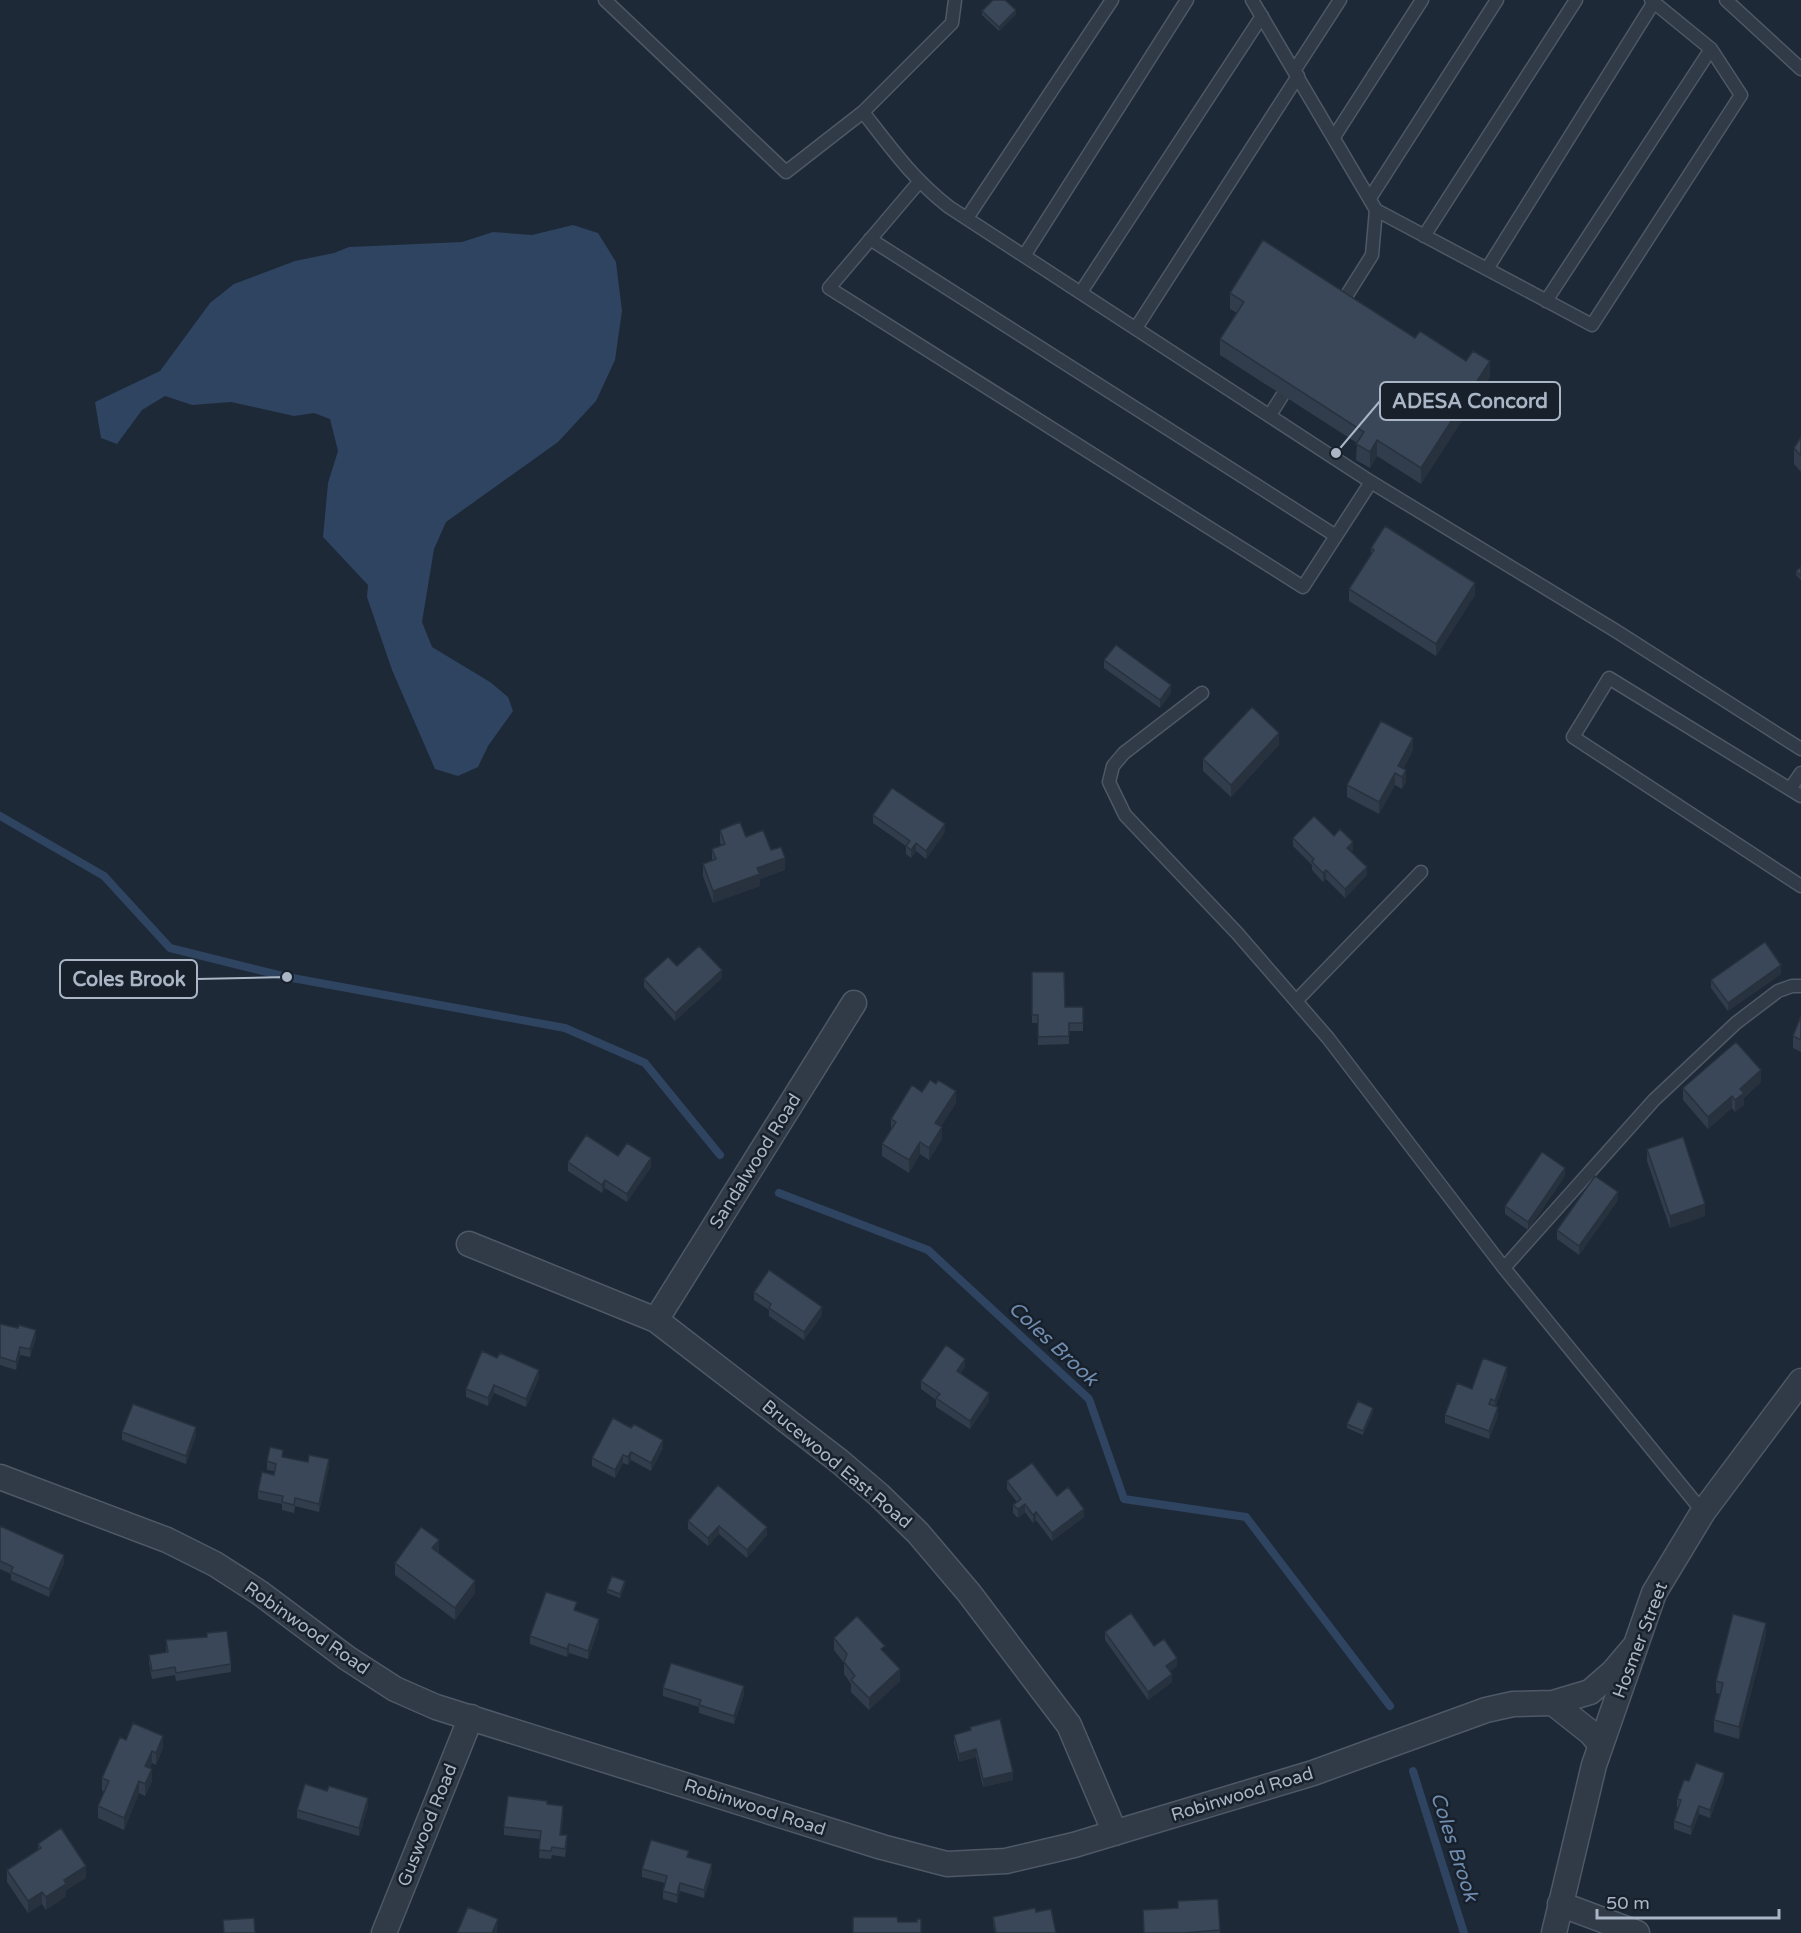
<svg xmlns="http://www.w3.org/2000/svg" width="1801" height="1933" viewBox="0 0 1801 1933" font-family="'Varela Round',sans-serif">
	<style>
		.water { fill: #2f4460 }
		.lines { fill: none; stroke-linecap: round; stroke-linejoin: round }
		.stream { stroke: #2f4460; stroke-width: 8 }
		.service-casing { stroke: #4e5866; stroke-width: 15 }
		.minor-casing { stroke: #4e5866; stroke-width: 27 }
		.service { stroke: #313b47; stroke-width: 12 }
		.minor { stroke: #313b47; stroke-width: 24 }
		.wall { fill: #313d4c }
		.shaded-wall { fill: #28323e }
		.building { fill: #394758; stroke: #28323e; stroke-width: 1.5 }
		.labels { text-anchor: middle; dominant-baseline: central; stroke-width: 5; stroke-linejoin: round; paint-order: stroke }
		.street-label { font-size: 18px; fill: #aab5c5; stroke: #17202b }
		.water-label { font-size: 20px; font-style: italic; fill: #708db0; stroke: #17202b }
		.leader { fill: none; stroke: #aab5c5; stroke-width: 2 }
		.callout-dot { fill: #aab5c5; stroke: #17202b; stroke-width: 2 }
		.callout { fill: #17202b; stroke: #aab5c5; stroke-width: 2 }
		.callout-label { font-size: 20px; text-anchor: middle; font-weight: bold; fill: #aab5c5 }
	</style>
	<rect width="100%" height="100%" fill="#1d2937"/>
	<path class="water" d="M573,225L598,233L616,262L622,311L615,360L596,401L558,442L446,522L434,549L422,622L432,647L490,682L508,697L513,711L488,746L478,767L458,776L435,769L392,670L367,597L368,585L323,537L328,483L338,451L330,419L314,413L294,416L231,402L192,405L165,396L142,410L117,444L101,438L95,402L160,371L210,303L234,284L295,261L334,253L349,247L462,242L493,232L532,235Z"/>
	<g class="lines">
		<path class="stream" d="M0,816L104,876L170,948L287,977L565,1028L645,1063L720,1155
			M779,1193L928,1250L1089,1399L1124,1499L1246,1517L1390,1706
			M1413,1771L1464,1933"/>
		<defs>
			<path id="service" d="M605,0L786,172L863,112C891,148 912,178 949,207L1371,482L1616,631L1801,749
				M1252,0L1376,210L1372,255L1340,306
				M1726,0L1801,69
				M1294,71L1340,0
				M863,112L952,23L955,0
				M1334,137L1422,0
				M919,182L829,288L1303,587L1371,482
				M1370,198L1497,0
				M1376,210L1592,325L1741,95L1711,49L1651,0
				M967,218L1112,0
				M1424,236L1576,0
				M870,239L1336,536
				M1024,256L1187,0
				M1487,269L1654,2
				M1081,292L1262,16
				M1546,301L1711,49
				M1136,328L1298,76
				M1270,415L1282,396
				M1202,693L1124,753L1113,766L1109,782L1125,815L1237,933L1328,1038L1504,1268L1654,1100L1736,1023L1778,991L1792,986H1801
				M1790,789L1801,773
				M1801,796L1609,678L1573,737L1801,886
				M1296,1001L1421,872
				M1504,1268L1703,1512"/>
			<path id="minor" d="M469,1244L656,1320L839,1461L879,1495L918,1533L969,1593L1069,1725L1115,1833
				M656,1320L854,1003
				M0,1477L167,1540L215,1564L260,1593L347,1658L395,1689L436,1707L882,1847L947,1864L1006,1861L1074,1845L1313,1773L1486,1710L1513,1704L1553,1703L1590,1692L1613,1672L1635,1646
				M1553,1703L1591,1733L1601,1745
				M1560,1904L1637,1933
				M384,1933L471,1717
				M1554,1933L1594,1765L1654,1593L1703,1512L1801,1381"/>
		</defs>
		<use href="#service" class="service-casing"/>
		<use href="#minor" class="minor-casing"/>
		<use href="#service" class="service"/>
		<use href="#minor" class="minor"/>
	</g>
	<path class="wall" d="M982,11L1016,14L999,31L982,15Z
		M1230,293L1415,338L1490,377L1421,484L1377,456L1370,468L1356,460L1357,443L1220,355V339L1237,313L1230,309Z
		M1801,437V472L1794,464V448Z
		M1371,548L1475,595L1436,656L1349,601V589L1371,555Z
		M1801,567V580L1796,575V571Z
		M1104,660L1171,693L1160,708L1104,668Z
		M1279,745L1231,797L1203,771V759Z
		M1413,750L1403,769L1406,782L1402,789L1395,785L1379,814L1347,797V785Z
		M873,815L945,832L926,859L916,851L911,858L906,854V846L873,823Z
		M720,830L746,837L771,850L785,870L760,879V886L713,903L703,876V864L712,860V849L721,845L720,842Z
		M1334,836L1353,850L1351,852L1367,875L1345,898L1326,879L1323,882L1312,870V865L1293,846V838Z
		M677,966L722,978L675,1021L644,987V979Z
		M1032,972L1065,1007H1083V1031H1069V1044L1038,1045V1023H1032Z
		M1781,974L1728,1011L1711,988V980Z
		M1801,1016V1052L1793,1048V1036Z
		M1761,1082L1744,1098V1105L1735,1112L1732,1108L1708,1129L1683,1100V1088Z
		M922,1092L956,1103L941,1126L942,1139L929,1160L920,1154L909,1173L882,1156V1144L891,1129V1119Z
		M1647,1149L1705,1216L1670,1228L1647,1161Z
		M618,1156L651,1167L627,1202L605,1188L602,1193L568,1171V1162Z
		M1565,1176L1528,1230L1505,1214V1206Z
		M1618,1200L1579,1255L1557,1239V1230Z
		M754,1292L822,1315L804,1340L769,1316V1310L754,1300Z
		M0,1324L36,1338L30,1357L20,1355L16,1370L0,1365Z
		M497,1358L539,1378L526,1407L494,1393L488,1406L466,1397V1389Z
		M965,1367L960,1374L989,1401L970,1429L936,1407V1400L921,1389V1381Z
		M1507,1375L1495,1407L1498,1416L1489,1439L1445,1423V1415L1472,1389Z
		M1373,1412L1363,1435L1347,1428V1424Z
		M122,1432L196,1435L186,1464L122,1440Z
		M663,1448L651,1471L631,1460L628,1465L623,1463L615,1478L592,1466V1458Z
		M283,1457L329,1467L319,1512L295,1506L294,1513L282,1510V1504L258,1499V1491L274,1475L275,1471L267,1470V1461Z
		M1007,1481L1057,1496L1084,1517L1052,1541L1036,1520L1033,1523L1025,1512L1018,1518L1013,1513V1505L1017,1502L1007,1489Z
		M718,1485L767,1535L747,1558L719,1534L708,1546L688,1529V1521Z
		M0,1526L64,1563L49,1597L11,1580V1574L0,1569Z
		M439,1552L438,1553L475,1593L455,1620L395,1575V1563Z
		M625,1585L620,1598L607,1593V1589Z
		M577,1611L599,1627L588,1659L569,1653L567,1657L530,1644V1636Z
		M1105,1632L1154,1646L1177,1666L1170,1671L1172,1682L1148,1700L1105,1640Z
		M1766,1635L1739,1739L1714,1732V1720L1720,1694L1716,1693V1681Z
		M834,1638L885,1652L900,1681L869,1710L851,1692V1684L844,1674V1663L834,1650Z
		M166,1640L231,1664V1672L176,1681L175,1675L152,1679L149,1663V1655L166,1652Z
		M663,1688L744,1694L734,1724L699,1713V1707L663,1696Z
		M970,1727L1013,1780L983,1787L976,1757L959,1762L954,1743V1735L970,1731Z
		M126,1740L163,1748L156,1765L152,1763L150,1768L152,1781L145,1796L139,1793L124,1830L98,1818V1806L104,1792L102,1790V1778Z
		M1689,1781H1724L1710,1818L1699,1814L1691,1835L1674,1829V1821L1679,1808L1677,1807V1799Z
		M547,1804L563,1814L561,1835L567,1843L565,1857L552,1855L551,1859L539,1858L540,1839L504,1835V1827Z
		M368,1806L359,1836L297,1818V1810Z
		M38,1844L86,1878L66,1890V1896L46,1910L42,1904L28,1913L7,1882V1870L38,1850Z
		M689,1857L712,1872L704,1898L680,1891L677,1903L663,1899V1891L665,1883L642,1877V1869Z
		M1218,1899L1220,1933H1144L1143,1910L1178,1908V1901Z
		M1036,1912L1056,1933H995L993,1925V1917Z"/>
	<path class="shaded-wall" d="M1016,10V14L999,31V27Z
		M1490,361V377L1421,484V468Z
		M1377,440V456L1370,468V452Z
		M1475,583V595L1436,656V644Z
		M1171,685V693L1160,708V700Z
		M1279,733V745L1231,797V785Z
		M1413,738V750L1400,776L1398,766Z
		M1406,770V782L1402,789V777Z
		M1395,773V785L1379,814V802Z
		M945,824V832L926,859V851Z
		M1353,842V850L1347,856V848Z
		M916,843V851L911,858V850Z
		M785,858V870L760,879V886L713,903V891L757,868Z
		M1367,867V875L1345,898V889Z
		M1326,870V879L1323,882V873Z
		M1781,965V974L1728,1011V1003Z
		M722,970V978L675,1021V1013Z
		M1761,1070V1082L1744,1098V1105L1735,1112V1100L1740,1089Z
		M956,1091V1103L935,1135V1123Z
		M1732,1096V1108L1708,1129V1117Z
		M942,1127V1139L929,1160V1148Z
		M920,1142V1154L909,1173V1160Z
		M651,1158V1167L627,1202V1194Z
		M1565,1168V1176L1528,1230V1222Z
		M605,1180V1188L602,1193V1185Z
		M1618,1192V1200L1579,1255V1246Z
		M1705,1204V1216L1670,1228V1216Z
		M822,1307V1315L804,1340V1332Z
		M36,1330V1338L30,1357V1349Z
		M20,1347V1355L16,1370V1362Z
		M965,1359V1367L957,1379V1371Z
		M1507,1367V1375L1495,1409V1401Z
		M539,1370V1378L526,1407V1399Z
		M494,1385V1393L488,1406V1398Z
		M989,1393V1401L970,1429V1421Z
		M1498,1407V1416L1489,1439V1431Z
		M1373,1408V1412L1363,1435V1431Z
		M196,1427V1435L186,1464V1456Z
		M663,1440V1448L651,1471V1463Z
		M631,1452V1460L628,1465V1457Z
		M623,1455V1463L615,1478V1470Z
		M329,1459V1467L319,1512V1504Z
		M1025,1504V1512L1018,1518V1509Z
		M1084,1509V1517L1052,1541V1533Z
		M1036,1512V1520L1033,1523V1515Z
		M719,1526V1534L708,1546V1538Z
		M767,1527V1535L747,1558V1550Z
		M439,1540V1552L432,1561V1548Z
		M64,1555V1563L49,1597V1589Z
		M475,1581V1593L455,1620V1608Z
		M625,1581V1585L620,1598V1594Z
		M599,1619V1627L588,1659V1651Z
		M1766,1623V1635L1739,1739V1727Z
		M569,1644V1653L567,1657V1649Z
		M1177,1658V1666L1166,1674V1666Z
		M900,1669V1681L869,1710V1698Z
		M1172,1674V1682L1148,1700V1692Z
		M744,1686V1694L734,1724V1716Z
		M163,1736V1748L156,1765V1753Z
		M976,1749V1757L959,1762V1754Z
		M152,1751V1763L145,1778V1766Z
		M152,1769V1781L145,1796V1784Z
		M1013,1772V1780L983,1787V1779Z
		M1724,1773V1781L1710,1818V1810Z
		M139,1781V1793L124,1830V1818Z
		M368,1798V1806L359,1836V1828Z
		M1699,1806V1814L1691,1835V1827Z
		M712,1864V1872L704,1898V1890Z
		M86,1866V1878L66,1890V1896L46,1910V1897L64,1880Z
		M680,1883V1891L677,1903V1895Z
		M42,1892V1904L28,1913V1901Z
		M498,1919L497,1933H492Z"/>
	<path class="building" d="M993,0H1005L1016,10L999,27L982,11Z
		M1263,240L1415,338L1420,331L1466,361L1473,351L1490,361L1421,468L1377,440L1370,452L1356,444L1364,432L1220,339L1244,302L1230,293Z
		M1801,437V456L1794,448Z
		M1385,526L1475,583L1436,644L1349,589L1374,550L1371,548Z
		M1801,567V576L1796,571Z
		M1116,645L1171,685L1160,700L1104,660Z
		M1252,707L1279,733L1231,785L1203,759Z
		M1381,721L1413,738L1398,766L1406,770L1402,777L1395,773L1379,802L1347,785Z
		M892,788L945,824L926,851L916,843L911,850L906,846L910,841L873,815Z
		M1314,816L1334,836L1340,829L1353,842L1347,848L1367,867L1345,889L1326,870L1323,873L1312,862L1314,859L1293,838Z
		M740,822L746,837L763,830L771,850L781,847L785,858L757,868L760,874L713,891L703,864L716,859L712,849L725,844L720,830Z
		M1765,942L1781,965L1728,1003L1711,980Z
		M699,946L722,970L675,1013L644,979L668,957L677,966Z
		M1032,972H1064L1065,1007H1083V1023H1069V1036L1038,1037V1015H1032Z
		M1801,1016V1040L1793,1036Z
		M1736,1042L1761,1070L1740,1089L1744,1093L1735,1100L1732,1096L1708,1117L1683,1088Z
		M930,1080L936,1084L938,1080L956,1091L935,1123L942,1127L929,1148L920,1142L909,1160L882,1144L896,1122L891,1119L912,1085L922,1092Z
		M586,1135L618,1156L627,1143L651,1158L627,1194L605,1180L602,1185L568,1162Z
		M1683,1137L1705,1204L1670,1216L1647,1149Z
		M1542,1152L1565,1168L1528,1222L1505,1206Z
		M1595,1176L1618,1192L1579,1246L1557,1230Z
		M769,1270L822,1307L804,1332L769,1308L771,1304L754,1292Z
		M0,1324L18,1328L19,1325L36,1330L30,1349L20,1347L16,1362L0,1357Z
		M946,1345L965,1359L957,1371L989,1393L970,1421L936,1398L940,1394L921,1381Z
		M482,1351L497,1358L500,1353L539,1370L526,1399L494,1385L488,1398L466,1389Z
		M1483,1358L1507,1367L1495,1401L1491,1399L1489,1404L1498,1407L1489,1431L1445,1415L1457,1383L1472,1389Z
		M1358,1401L1373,1408L1363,1431L1347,1424Z
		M133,1404L196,1427L186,1456L122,1432Z
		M613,1418L631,1428L634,1424L663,1440L651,1463L631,1452L628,1457L623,1455L615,1470L592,1458Z
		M270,1447L283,1450L282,1457L308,1462L309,1455L329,1459L319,1504L295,1498L294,1505L282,1502L283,1496L258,1491L262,1472L274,1475L276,1464L267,1461Z
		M1032,1463L1057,1496L1068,1487L1084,1509L1052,1533L1036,1512L1033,1515L1025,1504L1018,1509L1013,1505L1021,1499L1007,1481Z
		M718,1485L767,1527L747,1550L719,1526L708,1538L688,1521Z
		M0,1526L64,1555L49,1589L11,1572L13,1567L0,1561Z
		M421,1527L439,1540L432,1548L475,1581L455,1608L395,1563Z
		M612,1576L625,1581L620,1594L607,1589Z
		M546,1592L577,1602L574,1610L599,1619L588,1651L569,1644L567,1649L530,1636Z
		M1131,1613L1154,1646L1164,1639L1177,1658L1166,1666L1172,1674L1148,1692L1105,1632Z
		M1733,1614L1766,1623L1739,1727L1714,1720L1723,1683L1716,1681Z
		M857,1616L885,1646L881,1649L900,1669L869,1698L851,1680L855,1676L844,1662L847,1654L834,1638Z
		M227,1631L231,1664L176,1673L175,1667L152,1671L149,1655L168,1652L166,1640L207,1637V1633Z
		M671,1663L744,1686L734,1716L699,1705L701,1700L663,1688Z
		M1000,1719L1013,1772L983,1779L976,1749L959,1754L954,1735L971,1730L970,1727Z
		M133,1723L163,1736L156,1753L152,1751L145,1766L152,1769L145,1784L139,1781L124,1818L98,1806L109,1781L102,1778L120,1737L126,1740Z
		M1696,1763L1724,1773L1710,1810L1699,1806L1691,1827L1674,1821L1681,1800L1677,1799L1684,1780L1689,1781Z
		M305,1784L327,1791L329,1786L368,1798L359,1828L297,1810Z
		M508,1796L547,1801V1804L563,1806L560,1835H567L565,1849L552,1847L551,1851L539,1850L541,1831L504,1827Z
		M61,1828L86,1866L64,1880L66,1884L46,1897L42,1892L28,1901L7,1870L41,1848L38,1844Z
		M651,1840L689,1851L687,1857L712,1864L704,1890L680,1883L677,1895L663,1891L667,1876L642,1869Z
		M1218,1899L1220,1930L1183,1933H1144L1143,1910L1178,1908V1901Z
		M468,1907L498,1919L492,1933H457Z
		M1035,1908L1036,1912L1051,1909L1056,1933H996L993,1917Z
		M853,1917H897L898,1922H917V1919H921V1933H853Z
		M254,1918L255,1933H224L223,1920Z"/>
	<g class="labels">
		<g class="street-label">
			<text transform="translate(755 1161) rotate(-58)">Sandalwood Road</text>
			<text transform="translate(837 1464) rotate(40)">Brucewood East Road</text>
			<text transform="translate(307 1628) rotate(35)">Robinwood Road</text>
			<text transform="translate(1640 1640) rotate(-69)">Hosmer Street</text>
			<text transform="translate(1242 1794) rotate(-17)">Robinwood Road</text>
			<text transform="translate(755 1807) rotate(18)">Robinwood Road</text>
			<text transform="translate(427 1825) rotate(-68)">Guswood Road</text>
		</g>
		<g class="water-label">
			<text transform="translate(1053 1344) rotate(43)">Coles Brook</text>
			<text transform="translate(1454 1847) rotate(72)">Coles Brook</text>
		</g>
	</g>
	<path class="leader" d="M1336 453L1380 401M287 977L197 979"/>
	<g class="callout-dot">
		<circle cx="1336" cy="453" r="6"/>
		<circle cx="287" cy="977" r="6"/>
	</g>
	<g class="callout">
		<rect x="1380" y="382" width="180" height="38" rx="6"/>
		<rect x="60" y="960" width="137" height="38" rx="6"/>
	</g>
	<g class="callout-label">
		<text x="1470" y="408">ADESA Concord</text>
		<text x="129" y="986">Coles Brook</text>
	</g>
	<path d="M1597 1909v9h182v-9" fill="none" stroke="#aab5c5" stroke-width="3"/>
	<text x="1606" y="1909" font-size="18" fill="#aab5c5" stroke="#17202b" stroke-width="4.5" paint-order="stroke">50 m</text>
</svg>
